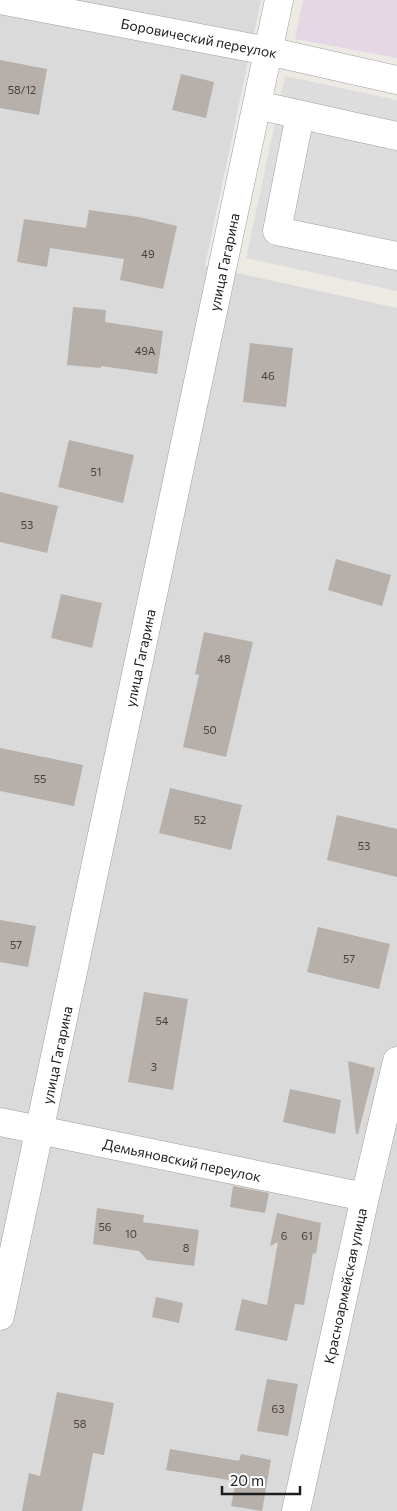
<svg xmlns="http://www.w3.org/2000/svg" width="397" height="1511" viewBox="0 0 397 1511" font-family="Commissioner,sans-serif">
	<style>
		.residential { fill: #dbdada }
		.industrial { fill: #e5d7e3 }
		.parking { fill: #ddd }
		.building { fill: #b6afaa }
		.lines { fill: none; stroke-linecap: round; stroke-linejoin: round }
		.minor-casing { stroke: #9e9e9e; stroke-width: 29 }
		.minor { stroke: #fff; stroke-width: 28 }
		.labels { text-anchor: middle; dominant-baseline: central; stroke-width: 5; stroke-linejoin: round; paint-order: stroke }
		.number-label { font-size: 11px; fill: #434240 }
		.street-label { font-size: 14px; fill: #1d1d1d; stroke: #fff }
	</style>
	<rect width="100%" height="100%" fill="#edeae4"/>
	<path class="residential" d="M0,0H261L205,266L397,308V1511H0Z"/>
	<path class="industrial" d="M303,0H397V58L295,39Z"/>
	<path class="parking" d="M285,76L397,100V291L246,258Z"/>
	<path class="building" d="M0,60L47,69L39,115L0,108Z
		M181,74L214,82L206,118L172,110Z
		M89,210L139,217L177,226L163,289L120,280L124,259L50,248L47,267L17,262L24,219L86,228Z
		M73,307L106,310L105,322L163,331L157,374L101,366V368L67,365Z
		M250,343L293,348L286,407L243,402Z
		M69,440L134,455L123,503L58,487Z
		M0,492L58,506L47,553L0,542Z
		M336,559L391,575L382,606L328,590Z
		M61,594L102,603L92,648L51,638Z
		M204,632L253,642L226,757L183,747L199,675L195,674Z
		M0,748L83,765L74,806L0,791Z
		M170,788L242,805L231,850L159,833Z
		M337,815L397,829V877L327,860Z
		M0,920L36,926L28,967L0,962Z
		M318,927L390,944L379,989L307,972Z
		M144,992L188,999L173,1090L128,1082Z
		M348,1061L375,1068L358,1134H356Z
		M290,1089L341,1100L335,1134L283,1122Z
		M233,1186L269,1193L265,1213L230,1207Z
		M97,1208L144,1215L143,1222L199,1230L194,1266L147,1260L139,1251L93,1244Z
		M277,1213L321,1223L316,1254L313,1253L304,1305L295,1304L287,1341L235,1330L242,1299L267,1305L278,1242L270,1246Z
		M156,1297L183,1303L179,1323L152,1317Z
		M267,1379L298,1384L288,1436L257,1431Z
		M57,1392L114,1403L104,1455L93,1453L82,1511H22L29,1473L40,1476Z
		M170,1449L239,1461L241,1454L271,1460L262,1511L231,1506L236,1481L166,1470Z"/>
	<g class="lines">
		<defs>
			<path id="minor" d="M0,0L268,51L397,80
				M257,105L397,136
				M300,115L277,231L397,256
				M0,1122L365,1197
				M0,1316L279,0
				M296,1511L365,1197L397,1061"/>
		</defs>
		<use href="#minor" class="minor-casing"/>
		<use href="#minor" class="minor"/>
	</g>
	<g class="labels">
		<g class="number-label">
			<text x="22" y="89">58/12</text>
			<text x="148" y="253">49</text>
			<text x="145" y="350">49А</text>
			<text x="268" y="375">46</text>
			<text x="96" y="471">51</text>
			<text x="27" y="524">53</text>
			<text x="224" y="658">48</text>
			<text x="210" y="729">50</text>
			<text x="40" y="778">55</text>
			<text x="200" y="819">52</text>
			<text x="364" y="845">53</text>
			<text x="16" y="944">57</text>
			<text x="349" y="958">57</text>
			<text x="162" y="1020">54</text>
			<text x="154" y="1066">3</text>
			<text x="105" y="1226">56</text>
			<text x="131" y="1233">10</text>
			<text x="284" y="1235">6</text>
			<text x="307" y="1235">61</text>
			<text x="186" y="1247">8</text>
			<text x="278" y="1408">63</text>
			<text x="80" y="1423">58</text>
		</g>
		<g class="street-label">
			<text transform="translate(199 38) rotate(11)">Боровический переулок</text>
			<text transform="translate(224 262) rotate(-78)">улица Гагарина</text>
			<text transform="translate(140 658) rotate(-78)">улица Гагарина</text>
			<text transform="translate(57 1055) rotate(-78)">улица Гагарина</text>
			<text transform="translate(182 1160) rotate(12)">Демьяновский переулок</text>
			<text transform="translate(345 1286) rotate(-78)">Красноармейская улица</text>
		</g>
	</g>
	<path d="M222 1486v8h78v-8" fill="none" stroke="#1d1d1d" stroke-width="2.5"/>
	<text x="230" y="1486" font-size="15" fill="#1d1d1d" stroke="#ffffff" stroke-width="4" paint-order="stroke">20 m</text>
</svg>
